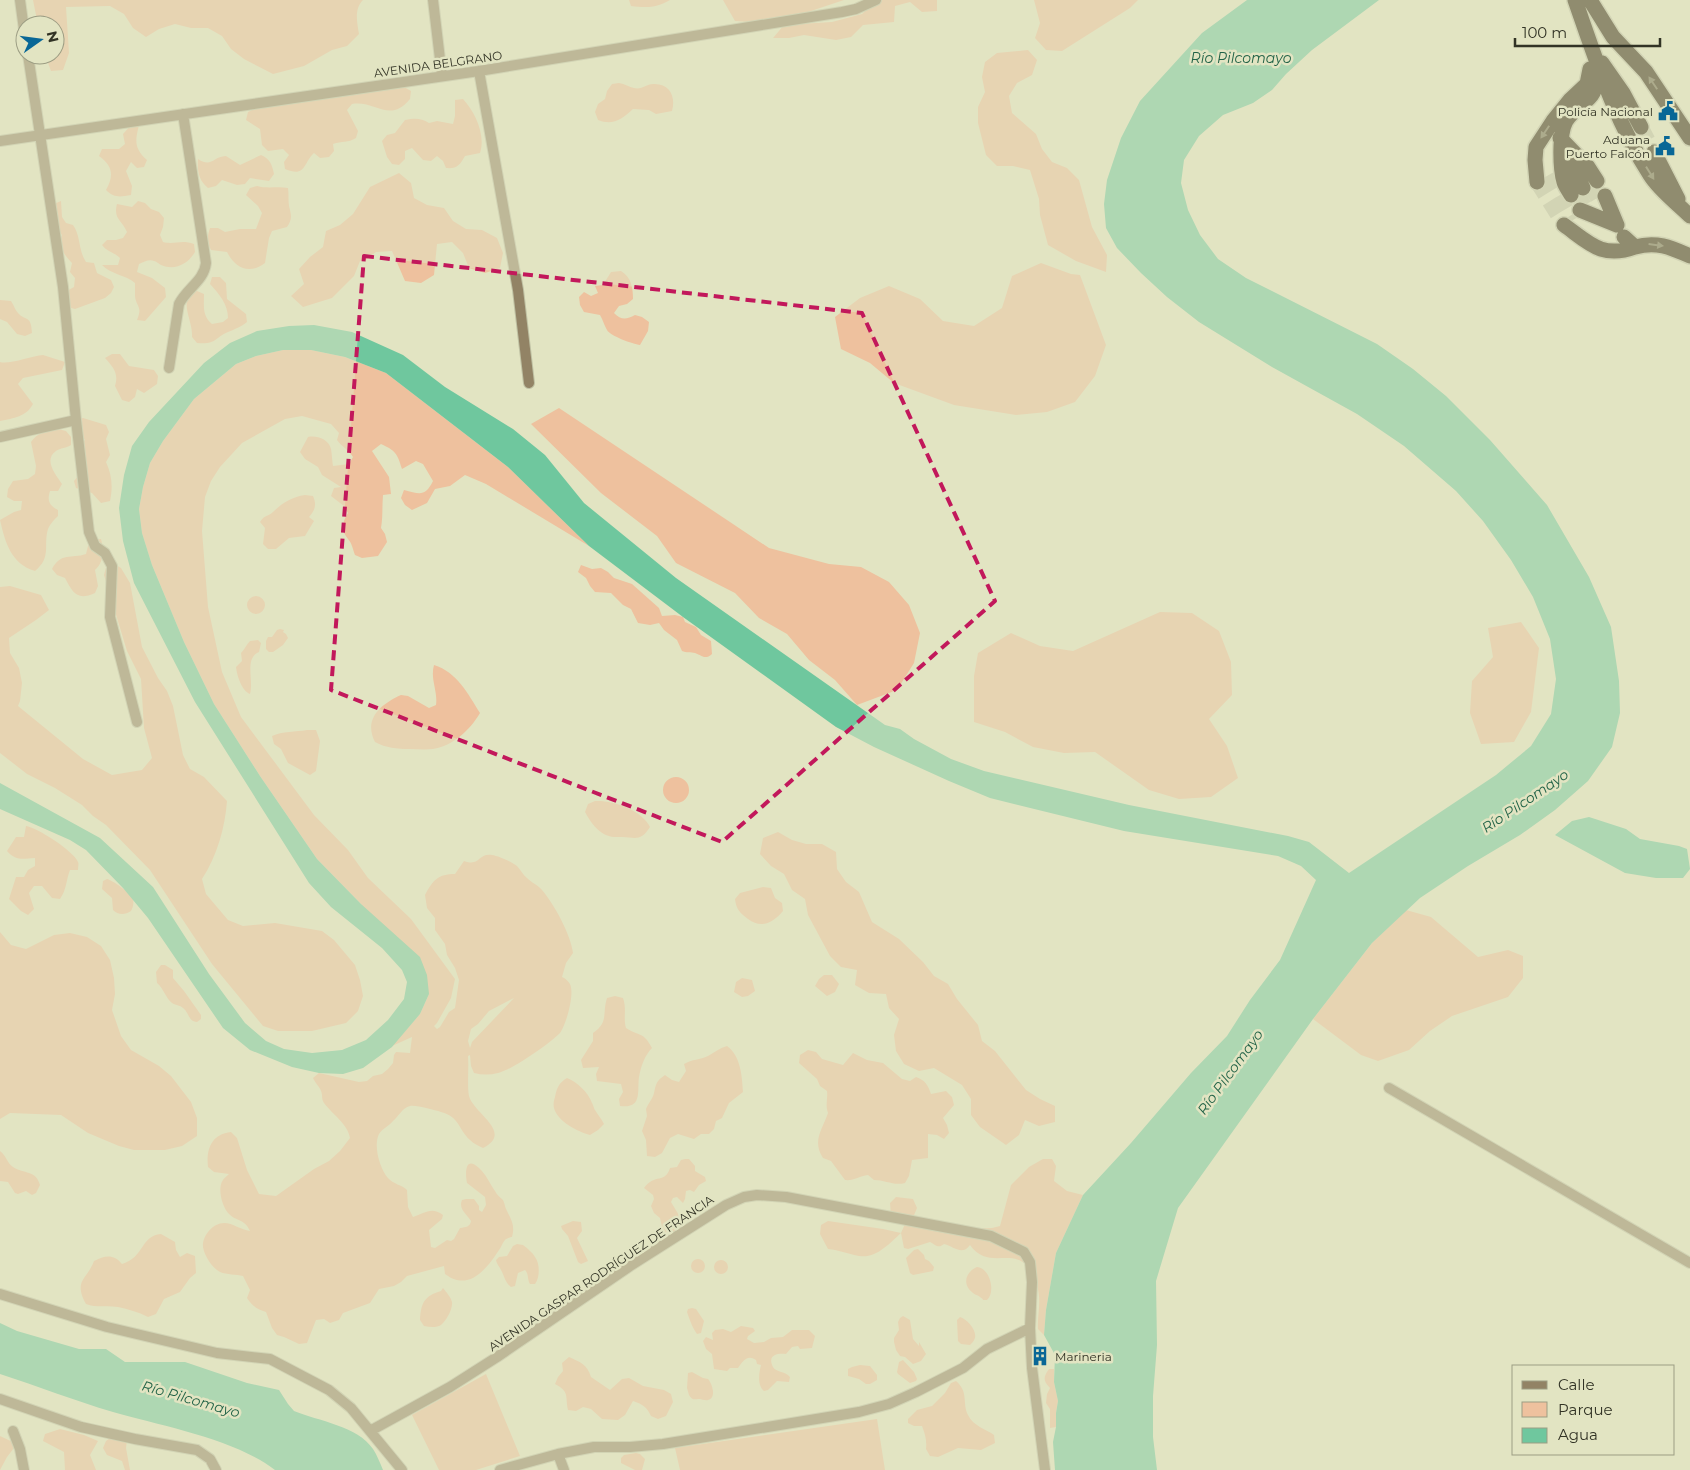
<svg xmlns="http://www.w3.org/2000/svg" width="1690" height="1470" viewBox="0 0 1690 1470" font-family="Montserrat,sans-serif">
	<style>
		.green { fill: #eec19e; fill-rule: evenodd }
		.water { fill: #6fc79e }
		.lines { fill: none; stroke-linecap: round; stroke-linejoin: round }
		.highway-tunnel { stroke: #bfc1a3; stroke-width: 15; stroke-dasharray: 15 8; stroke-linecap: butt }
		.minor-casing { stroke: #bfc1a3; stroke-width: 12 }
		.highway-casing { stroke: #bfc1a3; stroke-width: 18 }
		.minor { stroke: #928365; stroke-width: 10 }
		.highway { stroke: #2d2209; stroke-width: 15 }
		.oneway { fill: #6c664a }
		.marked { fill: none; stroke: #c2185b; stroke-width: 4; stroke-dasharray: 10 6; stroke-linejoin: round }
		.labels { text-anchor: middle; dominant-baseline: central; stroke-width: 5; stroke-linejoin: round; paint-order: stroke }
		.street-label { font-size: 12px; fill: #323325; stroke: #e2e4c2 }
		.poi-label { font-size: 12px; fill: #323325; stroke: #e2e4c2; text-anchor: end }
		.water-label { font-size: 14px; font-style: italic; fill: #216347; stroke: #e2e4c2 }
	</style>
	<rect width="100%" height="100%" fill="#e2e4c2"/>
	<path class="green" d="M33,0H363C354,9 357,22 359,34L347,46L332,50L304,66L273,74L244,59L231,49L222,36L208,28H191L175,24L159,29L146,37L133,28L124,14L110,6L66,7L69,53L63,70L51,71L45,55H55V25H38Z
		M629,0H670C657,8 646,8 631,6Z
		M723,0H844L799,15L751,22L735,21Z
		M880,0H937V11L922,12L910,2L895,6L894,22L863,25L851,37L836,40L804,35L789,38H773L784,25L832,22L862,14L874,2Z
		M1034,0H1138L1130,8L1062,51L1046,50L1035,38L1040,23Z
		M1028,50L1037,60L1032,75L1017,83L1009,96L1012,113L1036,134L1042,149L1052,162L1067,168L1079,180L1092,227L1107,255L1106,272L1076,261L1048,245L1040,215L1039,199L1030,170L1013,166H997L986,155L978,123V107L985,92L982,77L985,62L997,53Z
		M619,83C625,84 629,87 634,88C642,90 646,84 653,84C670,83 676,97 672,111L656,114L649,110L633,109C622,119 613,126 598,120L595,112L598,104L605,99L607,91L612,84Z
		M404,87L411,91L410,99C390,124 375,100 352,104L347,110L358,131L356,138C348,143 342,141 333,144L334,151L329,157L320,158L314,153C303,163 306,178 285,169L284,162L289,155L283,149L268,151L262,145L260,129L246,120L248,112L256,108L372,90Z
		M463,99C475,112 486,135 480,153L465,156C460,165 457,169 446,168L443,161L437,156L431,161L423,160L412,148L405,151V159L399,165L392,164L387,157L382,141L387,135L395,133L405,120C415,118 421,118 429,123L437,121L453,124L455,116V100Z
		M133,123L139,125C135,141 134,148 147,160L144,167L137,168L131,162L126,171L132,186L131,195C120,197 114,198 106,190C114,176 113,166 99,156L102,149H119L125,144L123,134Z
		M261,155C270,159 272,164 274,174L269,181L250,178L245,184L237,185L222,180L216,186L208,188C199,181 197,171 198,159C212,168 212,157 226,156L240,165Z
		M399,173L411,183L414,198L427,205L444,208L453,221L466,229L482,230L497,238L503,253L500,268L485,273L469,268L463,253L452,242L437,244L434,275L421,283L405,281L392,251L376,252L364,261H360L354,276L332,298L303,307L291,296L304,284L299,269L310,257L323,247L326,231L340,225L353,214L370,187Z
		M257,186C268,189 278,186 288,188C289,194 288,200 289,206C291,215 293,218 287,227L272,231L269,238L265,263C249,275 235,268 227,252L211,250C207,242 207,237 210,228H218L225,232L240,229H256L262,213L258,206L246,195L250,188Z
		M61,201L62,217L66,223L73,225C81,236 78,250 86,262L94,263L97,273L111,280L114,287L111,293L105,298L75,309L68,307L67,291L74,287L75,278L70,272L72,263C64,254 58,248 62,235L57,229L54,204Z
		M138,201L145,203L151,209L159,212L164,218L163,227L160,235L163,242C175,245 181,239 194,244L195,252C188,264 175,271 161,265C159,264 156,261 154,261C149,259 144,262 139,264L137,272L152,278L165,288L166,297L145,321L137,320C143,306 136,307 135,296C135,292 135,287 135,283C126,275 110,274 102,265H118L120,258C114,252 107,252 102,245L107,240H116L123,238L127,232C122,220 113,219 117,204L132,207Z
		M1041,263L1071,274L1080,275L1106,345L1095,376L1075,402L1047,412L1016,415L954,405L894,383L870,363L841,349L835,317L860,298L889,286L920,299L943,321L974,326L1002,308L1012,276Z
		M621,271C631,277 633,287 633,299L627,304L619,306L614,313C621,320 626,320 635,315L642,317L649,322L648,331L640,345C633,344 610,336 607,330C604,325 603,320 600,315L584,312L580,305L579,297L584,292L591,296L598,293L595,286L603,285L611,272Z
		M212,277H220L226,283L227,299L246,314L247,322C241,327 235,329 228,332C214,338 216,345 197,343L192,337C193,321 181,307 190,292L197,291L204,294C204,306 202,316 212,324L223,322L228,318C228,304 219,294 210,284Z
		M0,300L11,301C14,305 15,310 18,313C26,322 31,314 32,333L25,336L17,334L7,322L0,319Z
		M283,350H311L345,357L386,373L508,467L589,546L486,484L465,475L450,486L435,489L427,503L412,510L405,505L401,498L404,490C420,494 425,497 433,481L423,464L416,461L402,469C397,453 396,451 381,444L372,451L389,477L391,494L383,495C382,506 383,517 381,528L385,534L387,542L378,556L362,558L355,555C353,550 352,543 348,539C341,530 341,524 348,513L344,506L331,496L334,488L341,487L322,475L318,467L305,459L300,452L308,437C316,435 329,439 331,449C332,455 332,460 333,466L349,464L353,457C349,450 342,447 337,440L339,433L331,424L302,416L285,419L242,443L220,467L211,481L205,497L202,531L208,607L222,672L241,717L314,815L348,850L368,878L411,919L455,979L451,998L437,1023L434,1026L437,1029L440,1027L449,1012L455,1008L459,980L455,968L447,955L445,944L435,930V918L427,908L425,895C433,880 438,874 455,874L464,861C481,867 477,853 492,855C499,856 512,862 517,866C521,870 523,875 527,878C532,883 538,885 542,890C554,904 571,935 573,953L566,963L562,977C565,978 568,981 570,984C575,994 566,1025 560,1033C549,1044 512,1070 498,1073C490,1075 482,1075 474,1073L471,1066L470,1055L468,1056C469,1068 467,1085 469,1096C474,1114 514,1132 483,1148C479,1146 474,1144 470,1140C458,1129 460,1117 441,1112C434,1110 417,1105 410,1106C402,1108 399,1116 393,1121C389,1126 382,1129 379,1134C373,1146 380,1169 388,1178C393,1184 402,1185 407,1190L408,1207L413,1217C424,1214 431,1206 443,1215L442,1219L429,1230L431,1247L435,1248L447,1240L451,1241L454,1239L460,1228C466,1227 470,1227 471,1221C467,1214 458,1209 462,1200L466,1199H474L479,1206V1210L482,1212L486,1205L485,1197L467,1183C465,1173 465,1155 479,1168C486,1174 490,1184 495,1191C497,1195 500,1197 503,1200C505,1204 505,1208 507,1211C512,1221 515,1226 512,1237C511,1237 505,1239 505,1240C503,1242 502,1245 501,1247C488,1267 470,1293 445,1274L444,1266L407,1276L401,1282L394,1286L379,1289L370,1303L343,1313L339,1320L330,1323L324,1319L316,1320L307,1343L299,1344L284,1337L277,1335L272,1328L266,1312C257,1309 252,1306 247,1298L250,1290L243,1276C236,1274 227,1275 220,1272C212,1268 204,1255 203,1247C202,1236 213,1223 224,1223C233,1223 241,1230 250,1231C244,1218 237,1222 229,1214C222,1207 217,1188 223,1180C223,1179 229,1174 229,1174L214,1172L208,1167C206,1150 211,1134 231,1132L237,1138L247,1170L259,1194L276,1196L314,1169L329,1161L340,1151L350,1138C348,1124 332,1114 324,1103C321,1098 323,1096 321,1091C320,1087 315,1083 313,1078L319,1073L359,1082L367,1081L373,1076L382,1074L388,1069L393,1063L394,1055L396,1052L410,1053L412,1037L392,1046L420,1014L429,994L361,904L317,859L260,776L214,704L184,642L152,565L142,533L139,509L143,487L150,463L163,441L194,399L236,364L256,356ZM514,998L472,1042L470,1048L468,1041L471,1029L478,1024L489,1011Z
		M112,354H120L129,366L154,370L158,376L157,384L144,393L137,389L135,397L129,402L122,400L115,386C119,373 113,367 105,358Z
		M43,355L65,362L62,370L23,378L18,384L33,404C26,417 14,418 0,421V362C8,365 32,356 43,355Z
		M559,408L769,548L829,564L861,567L889,582L909,605L920,633L914,663L897,690L857,705L835,680L809,660L787,634L759,618L735,593L676,563L657,536L601,493L531,424Z
		M83,418L106,425L109,432L106,439L110,455L106,462C112,475 113,487 110,501L101,503L92,493L76,488L74,481L83,470L79,446L85,440L76,427V420Z
		M58,429L66,431L71,437V445C67,448 60,448 56,451C43,460 56,475 62,484L58,491H50C47,501 49,505 58,510V516C55,519 50,524 48,529C43,546 52,557 35,571C11,564 5,542 0,520L14,512L21,510L22,501H14L7,497L8,489L13,481L28,479L35,474L36,466L31,442C37,433 47,430 58,429Z
		M305,495L313,496C317,505 315,510 309,517L314,521L305,536L289,538L276,549H268L263,544L265,528L260,522C265,514 268,517 273,512C282,503 292,497 305,495Z
		M101,539C104,550 104,562 95,570L98,586L95,593C77,601 73,593 65,578L57,575L52,569C61,552 71,559 86,554L88,546L93,540Z
		M108,560L121,568L130,583L142,647L158,678L167,691L173,706L183,755L190,769L204,777L227,801C225,828 217,856 202,879L206,894L228,920L243,926L275,923L322,931L334,940L355,965L360,980L363,996L358,1011L346,1023L312,1031H278L263,1026L212,964L150,870L106,825L93,816L82,805L55,788L27,774L0,753V587L10,586L41,595L49,610L36,620L9,638L10,653L19,668L22,683L20,701L18,706L83,759L112,775L142,770L152,758L144,728L141,679L127,651L104,575Z
		M581,565L592,569L601,568L608,572L614,578L632,584L659,608L662,616L675,615L683,617L685,622L696,627L701,635L711,641L712,654C705,660 703,656 695,653C691,652 686,653 682,651L677,640L664,630L659,623L650,625L638,623L631,609L623,605L611,593L595,592L590,586L586,578L578,572Z
		M247 605a9 9 0 1 1 18 0a9 9 0 1 1-18 0Z
		M1160,612L1192,613L1219,631L1231,662L1232,695L1209,719L1227,746L1238,778L1211,797L1179,799L1149,790L1095,752L1064,753L1033,747L1005,732L974,722V676L978,653L1011,633L1040,646L1073,651Z
		M1521,622L1539,648L1531,712L1514,742L1481,744L1470,713L1472,681L1493,657L1488,628Z
		M280,629L284,630L283,632L286,634L288,638L283,645L273,652H269L266,649V641L268,637H272L277,630Z
		M258,640L261,643L259,652C244,658 254,680 250,694C242,691 237,676 236,667L242,661L241,653C245,649 246,645 250,641Z
		M434,665C457,672 468,694 480,713C470,730 453,746 433,749C425,750 417,749 409,749C397,749 386,748 375,742C363,719 381,704 401,695L408,696L429,708L436,705C438,691 430,679 434,665Z
		M307,730H316L320,741L316,771L310,775L288,763L281,749L274,744L272,736C282,731 296,732 307,730Z
		M663 790a13 13 0 1 1 26 0a13 13 0 1 1-26 0Z
		M595,801C613,800 642,810 650,827C641,841 637,838 622,837C620,837 617,837 614,837C600,836 591,823 585,812L588,804Z
		M26,826C36,827 74,851 78,862C79,864 78,867 78,870H70C66,880 67,889 60,899L52,898L42,886H34L29,893L34,909L28,915L21,911L9,899L16,877H24L28,870L35,866V858C22,859 16,861 7,851L16,837H24Z
		M778,832L792,840L806,844H822L836,852L837,869L846,882L859,892L872,922L899,939L923,962L934,976L948,984L957,999L978,1025L982,1041L995,1051L1026,1090L1040,1099L1055,1106V1122L1039,1126L1025,1120L1019,1135L1006,1145L980,1127L971,1115V1099L962,1085L934,1068L919,1071L904,1064L896,1051L894,1035L899,1019L889,1008L886,994L869,993L855,985L857,970L841,967L830,956L808,915L805,899L792,890L784,874L771,866L760,854L763,838Z
		M107,879C112,880 131,893 133,899C134,903 133,908 131,911C125,915 118,915 113,910L112,898L102,889L103,881Z
		M763,887L771,888L775,898L782,903L783,911C773,923 761,929 748,919C740,913 736,909 735,899L740,893Z
		M1406,910L1431,917L1478,957L1508,950L1523,956V978L1508,997L1452,1016L1430,1031L1409,1050L1378,1061L1361,1055L1313,1019L1372,943Z
		M0,932L11,945L26,949L54,935L70,933L87,937L101,946L110,960L114,978L115,994L112,1010L121,1036L131,1050L159,1066L171,1076L191,1102L197,1118V1136L182,1146L165,1150H134L119,1146L88,1133L61,1115L10,1113L0,1119Z
		M161,965H165L173,970V978L184,991L201,1015V1019L197,1022C188,1021 190,1014 183,1008C180,1005 175,1005 172,1003C165,997 164,989 157,983L156,972Z
		M824,975H832L839,984L835,992L827,996L815,986L819,979Z
		M742,978L752,980L755,991L748,996L742,997L734,992L736,982Z
		M615,996L623,998C627,1009 623,1018 626,1028C640,1037 643,1031 652,1048C645,1055 641,1066 639,1077C637,1091 643,1109 620,1106L619,1099L623,1092L621,1084L597,1081L596,1074L599,1067L583,1068L581,1060L593,1041V1033C609,1022 602,1014 607,998Z
		M727,1046C741,1056 742,1077 743,1092L729,1103L722,1118L716,1121L714,1129L709,1134H701L694,1139L678,1134L670,1138L662,1153L655,1157L647,1156L646,1140L642,1131L647,1116L646,1109C648,1104 653,1098 654,1093C656,1084 656,1081 665,1075L672,1080L679,1082L686,1071L684,1064C692,1059 700,1060 708,1056C715,1052 720,1048 727,1046Z
		M808,1050L816,1052L822,1059L843,1065L853,1053L867,1060L883,1063L902,1079L910,1081L916,1077C925,1080 928,1085 931,1094L946,1091L952,1097L954,1105L943,1118L947,1125L949,1133L944,1139L937,1135L928,1134V1158L912,1160L909,1176L905,1183C894,1186 885,1180 874,1180L868,1175C859,1176 854,1181 845,1180L831,1161L823,1158C812,1141 822,1130 828,1113C825,1105 828,1099 827,1091L820,1086L817,1079L799,1063L800,1055Z
		M567,1078C577,1082 588,1092 592,1103C593,1104 594,1109 595,1110C598,1115 601,1118 604,1124L598,1130L590,1135C578,1132 557,1121 554,1108C553,1104 554,1100 555,1097C557,1087 559,1083 567,1078Z
		M0,1151C6,1155 7,1163 13,1167C24,1174 36,1170 40,1185L36,1193L32,1195L26,1191L18,1194L15,1193L8,1182L0,1181Z
		M685,1159H689L695,1166V1171L705,1177L706,1181L699,1185L694,1192L690,1190L686,1191L685,1199L683,1203L677,1197L673,1198L671,1202L680,1217L679,1230L671,1234L663,1231L660,1218L654,1213L651,1206L654,1199L653,1195L644,1188C655,1173 665,1184 670,1168L677,1167L681,1160Z
		M1043,1159H1052L1056,1166L1054,1181L1067,1191L1083,1195L1056,1253L1046,1310L1044,1335L1038,1329C1037,1315 1042,1301 1037,1286C1022,1235 992,1276 970,1245C962,1256 955,1247 944,1244C938,1249 936,1245 930,1242L908,1249L904,1248L901,1233C890,1243 876,1259 859,1256C849,1254 839,1250 828,1249L820,1234L821,1225L828,1221L883,1229L901,1233L905,1224L891,1215L890,1203L896,1197L913,1199L917,1208L912,1220L916,1225L924,1229L929,1228L965,1237L968,1229L992,1228L1000,1226L1011,1185L1029,1167Z
		M573,1221L581,1222L582,1231L577,1238L588,1261L581,1264L578,1262L568,1236L562,1229L561,1226Z
		M161,1234L175,1242L176,1250L180,1257L187,1253L195,1256L196,1273L190,1278L180,1292L164,1299L156,1314L148,1317C138,1312 128,1309 118,1307C107,1305 96,1308 86,1304C73,1280 87,1280 94,1261C105,1255 114,1254 122,1264C145,1257 140,1236 161,1234Z
		M517,1244L523,1245C527,1248 533,1253 535,1257C540,1263 540,1278 535,1284H530C527,1279 529,1274 525,1270L518,1273L515,1286L511,1287C505,1282 505,1278 502,1272C500,1267 497,1265 496,1260L499,1257L507,1256L513,1246Z
		M918,1249L924,1255L925,1259L929,1261L934,1267L933,1271L913,1275L910,1273L906,1258L914,1250Z
		M691 1266a7 7 0 1 1 14 0a7 7 0 1 1-14 0Z
		M714 1267a7 7 0 1 1 14 0a7 7 0 1 1-14 0Z
		M977,1267C990,1268 996,1292 987,1300C980,1300 986,1301 980,1297C978,1295 975,1295 973,1293C962,1285 965,1272 977,1267Z
		M443,1288C446,1292 451,1297 452,1302C453,1309 446,1321 441,1325C436,1328 430,1327 424,1326L420,1320C421,1303 424,1296 441,1291Z
		M692,1308L696,1309L704,1321L701,1333L697,1334C693,1329 689,1318 687,1312L688,1309Z
		M903,1316L910,1320L913,1339L919,1346V1342L926,1354L921,1361L913,1364L905,1357L900,1356L896,1350L894,1342V1338L899,1330L898,1322L900,1318Z
		M960,1317C967,1319 977,1330 975,1338C974,1341 972,1343 970,1345L961,1344L958,1341L957,1320Z
		M741,1326L753,1328L755,1331L748,1336L747,1339L754,1343L764,1342L771,1338L783,1337L792,1330H809L815,1336L812,1348L800,1349L798,1346L792,1347L786,1354C777,1353 767,1355 773,1367C775,1372 785,1371 790,1377L789,1382L777,1381L768,1390L764,1391C757,1385 759,1373 761,1365L757,1364L756,1360C747,1354 743,1361 738,1368H730L727,1371L714,1369L712,1354L706,1349L703,1341L706,1337L713,1340L712,1333L715,1330L723,1329L731,1332Z
		M569,1357C580,1362 587,1364 591,1377L610,1390L622,1379L629,1378L643,1386L664,1390L671,1394L673,1402L666,1416L658,1419L651,1416C647,1407 642,1404 633,1401L625,1415L618,1420L602,1419L591,1409L583,1407L576,1411L568,1410C565,1396 570,1392 555,1384L558,1377L563,1371L562,1363Z
		M903,1360L914,1372L917,1379L916,1381L910,1383L898,1374L897,1372L899,1362Z
		M860,1365L870,1366L877,1375V1380L870,1384H866L859,1379L848,1376V1369L852,1367Z
		M1049,1369H1054V1382L1058,1401L1056,1413V1427L1050,1428V1409L1046,1403L1047,1394L1050,1388C1043,1381 1043,1377 1049,1369Z
		M692,1372L703,1378L708,1379C712,1383 717,1398 708,1400C706,1401 701,1399 700,1399C694,1399 693,1401 689,1395L687,1388L688,1373Z
		M486,1374L520,1456L476,1470H439L412,1415Z
		M956,1381C969,1392 962,1403 968,1415C973,1426 986,1429 994,1435L995,1443L981,1450L958,1448L938,1457L930,1456L926,1449C927,1440 925,1434 922,1426H914L908,1423V1419L917,1410L932,1406L945,1393L951,1383Z
		M877,1419L885,1470H680L675,1448Z
		M60,1429L84,1435L98,1441L90,1455L96,1470H65L64,1452L43,1441L45,1434Z
		M0,1436L17,1444L7,1457L0,1470Z
		M113,1436L127,1440L126,1448L130,1470H125L122,1461L107,1455L103,1448L106,1441Z
		M636,1453L640,1454L645,1459L642,1470H635L621,1463V1458L624,1455Z"/>
	<path class="water" d="M1247,0H1379L1312,50L1286,74L1272,90L1253,103L1223,115L1199,136L1184,160L1181,183L1188,210L1200,235L1218,259L1246,278L1377,344L1413,369L1446,396L1490,440L1547,505L1589,577L1611,627L1619,681L1620,713L1612,747L1588,781L1555,810L1520,835L1468,866L1420,898L1372,943L1313,1019L1178,1208L1156,1281L1157,1345L1153,1396V1437L1157,1470H1055L1053,1442L1056,1427V1413L1058,1401L1054,1382L1055,1355L1044,1335L1046,1310L1056,1253L1083,1195L1131,1143L1191,1073L1227,1036L1250,1000L1280,960L1316,880L1301,866L1278,856L1124,831L990,798L949,781L874,747L836,727L683,617L589,546L508,467L386,373L345,357L311,350H283L256,356L236,364L194,399L163,441L150,463L143,487L139,509L142,533L152,565L184,642L214,704L260,776L317,859L361,904L420,957L427,975L429,994L420,1014L392,1047L363,1068L343,1074L319,1073L292,1067L250,1050L223,1028L148,918L123,888L86,850L70,840L0,809V783L100,838L153,887L209,974L245,1023L266,1041L284,1049L312,1053L342,1050L366,1040L388,1020L404,999L407,982L402,970L382,948L331,907L309,883L195,702L134,583L123,541L119,508L124,475L132,446L149,422L204,363L230,343L257,331L289,326L314,325L352,332L403,355L445,387L513,429L545,455L584,503L676,578L885,725L900,729L914,739L951,759L984,771L1129,805L1288,836L1309,842L1349,873L1496,775L1531,746L1551,714L1556,679L1550,639L1533,597L1511,560L1483,521L1456,491L1404,446L1357,414L1272,367L1199,322L1167,297L1141,273L1117,248L1106,228L1104,204L1107,180L1121,138L1140,101L1202,33Z
		M1589,817L1626,829L1640,839L1679,846L1687,849L1690,869L1683,878H1656L1625,873L1555,835L1572,821Z
		M0,1323L17,1331L79,1349H106L125,1362H185L247,1383L279,1390L288,1404L294,1411C318,1421 358,1426 373,1449C377,1455 380,1463 383,1470H275C235,1439 162,1426 113,1412C75,1401 38,1386 0,1374Z"/>
	<g class="lines">
		<path class="highway-tunnel" d="M1641,127L1654,152
			M1547,176L1573,220
			M1537,182L1564,225
			M1590,185L1598,199
			M1577,192L1585,207"/>
		<defs>
			<path id="minor" d="M20,0L25,37
				M433,0L442,76
				M28,55L63,287L76,420L89,532L95,546L105,553L112,566L110,617L137,722
				M479,71L518,290L529,383
				M0,141L479,71L842,12L856,9L876,0
				M169,368L179,304C187,288 204,281 206,263L183,114
				M0,437L76,420
				M1389,1088L1690,1263
				M0,1294L107,1327L217,1353L270,1359L329,1390L351,1408L402,1470
				M0,1399L81,1427L135,1439L197,1450L210,1459L216,1470
				M13,1431L20,1449L24,1470
				M370,1431L450,1387L497,1357L630,1266L726,1205L744,1197L757,1195L786,1197L991,1236L1024,1252L1030,1262L1032,1282L1030,1328L1032,1368L1045,1470
				M558,1454L564,1470
				M500,1470L558,1454L594,1447H630L663,1444L859,1412L889,1404L916,1392L963,1368L987,1349L1030,1328"/>
			<path id="highway" d="M1575,0C1596,60 1615,121 1650,175C1660,191 1677,203 1690,216
				M1590,0L1613,37L1646,72L1690,138
				M1602,63L1623,93L1641,127
				M1560,138L1588,167L1597,181
				M1566,151L1583,188
				M1654,152L1678,199
				M1537,182L1535,160L1536,147L1553,121L1570,100L1587,84L1590,69
				M1571,195C1569,191 1565,186 1564,182C1560,168 1559,133 1566,121C1580,99 1600,103 1595,71
				M1605,196L1617,225
				M1580,210L1617,225
				M1564,225C1589,243 1602,259 1635,247
				M1624,237L1635,247C1656,241 1670,247 1690,256"/>
		</defs>
		<use href="#minor" class="minor-casing"/>
		<use href="#highway" class="highway-casing"/>
		<use href="#minor" class="minor"/>
		<use href="#highway" class="highway"/>
	</g>
	<defs><path id="oneway-solid" d="M-6-.8H1V-3.2L6.5 0L1 3.2V.8H-6Z" transform="scale(1.25)"/></defs>
	<g class="oneway">
		<use href="#oneway-solid" transform="translate(1653 83) rotate(-124)"/>
		<use href="#oneway-solid" transform="translate(1545 132) rotate(124)"/>
		<use href="#oneway-solid" transform="translate(1650 173) rotate(58)"/>
		<use href="#oneway-solid" transform="translate(1656 245) rotate(7)"/>
	</g>
	<path d="M0 0H1690V1470H0ZM364,256L862,313L995,601L722,842L331,690Z" fill="#e2e4c2" fill-opacity=".55" fill-rule="evenodd"/>
	<path class="marked" d="M364,256L862,313L995,601L722,842L331,690Z"/>
	<defs>
		<symbol id="civic-bare" viewBox="-9 -9 18 18"><path d="M-.6-6.5H3V-4.5H.6V-3L4-1V1h2V6H-6V1h2V-1L-.6-3ZM-1.2 2.5V6h2.4V2.5Z" fill="#096796" stroke="#e2e4c2" stroke-width="2.5" paint-order="stroke"/></symbol>
		<symbol id="building-bare" viewBox="-9 -9 18 18"><path d="M-4-6H4V6H1V3H-1V6H-4ZM-2.5-4.3h1.7v1.8h-1.7ZM.8-4.3h1.7v1.8H.8ZM-2.5-1h1.7V.8h-1.7ZM.8-1h1.7V.8H.8Z" fill="#096796" stroke="#e2e4c2" stroke-width="2.5" paint-order="stroke"/></symbol>
	</defs>
	<g fill-rule="evenodd">
		<use href="#civic-bare" x="1654" y="97" width="28" height="28"/>
		<use href="#civic-bare" x="1651" y="132" width="28" height="28"/>
		<use href="#building-bare" x="1026" y="1342" width="28" height="28"/>
	</g>
	<g class="labels">
		<g class="street-label">
			<text transform="translate(438 64) rotate(-8)">AVENIDA BELGRANO</text>
			<text transform="translate(601 1273) rotate(-34)">AVENIDA GASPAR RODRÍGUEZ DE FRANCIA</text>
		</g>
		<g class="poi-label">
			<text x="1653" y="111">Policía Nacional</text>
			<text x="1650" y="139">Aduana<tspan x="1650" dy="14">Puerto Falcón</tspan></text>
			<text x="1055" y="1356" text-anchor="start">Marineria</text>
		</g>
		<g class="water-label">
			<text x="1241" y="58">Río Pilcomayo</text>
			<text transform="translate(1525 801) rotate(-34)">Río Pilcomayo</text>
			<text transform="translate(1230 1072) rotate(-54)">Río Pilcomayo</text>
			<text transform="translate(191 1399) rotate(16)">Río Pilcomayo</text>
		</g>
	</g>
	<rect x="1512" y="1365" width="162" height="90" fill="#e2e4c2" stroke="#9c9d83"/>
	<rect x="1522" y="1381" width="25" height="8" fill="#928365" stroke="#9c9d83"/>
	<text x="1558" y="1390" font-size="15" fill="#323325">Calle</text>
	<rect x="1522" y="1402" width="25" height="15" fill="#eec19e" stroke="#9c9d83"/>
	<text x="1558" y="1415" font-size="15" fill="#323325">Parque</text>
	<rect x="1522" y="1428" width="25" height="15" fill="#6fc79e" stroke="#9c9d83"/>
	<text x="1558" y="1440" font-size="15" fill="#323325">Agua</text>
	<g transform="translate(40 40) rotate(76)"><circle r="24" fill="#e2e4c2" stroke="#9c9d83"/>
	<path d="M0-4L9 19L0 12L-9 19Z" fill="#096796"/>
	<text y="-8" font-size="14" font-weight="bold" text-anchor="middle" fill="#323325">N</text>
	</g>
	<path d="M1515 38v8h145v-8" fill="none" stroke="#323325" stroke-width="2.5"/>
	<text x="1522" y="38" font-size="15" fill="#323325" stroke="#e2e4c2" stroke-width="4" paint-order="stroke">100 m</text>
</svg>
